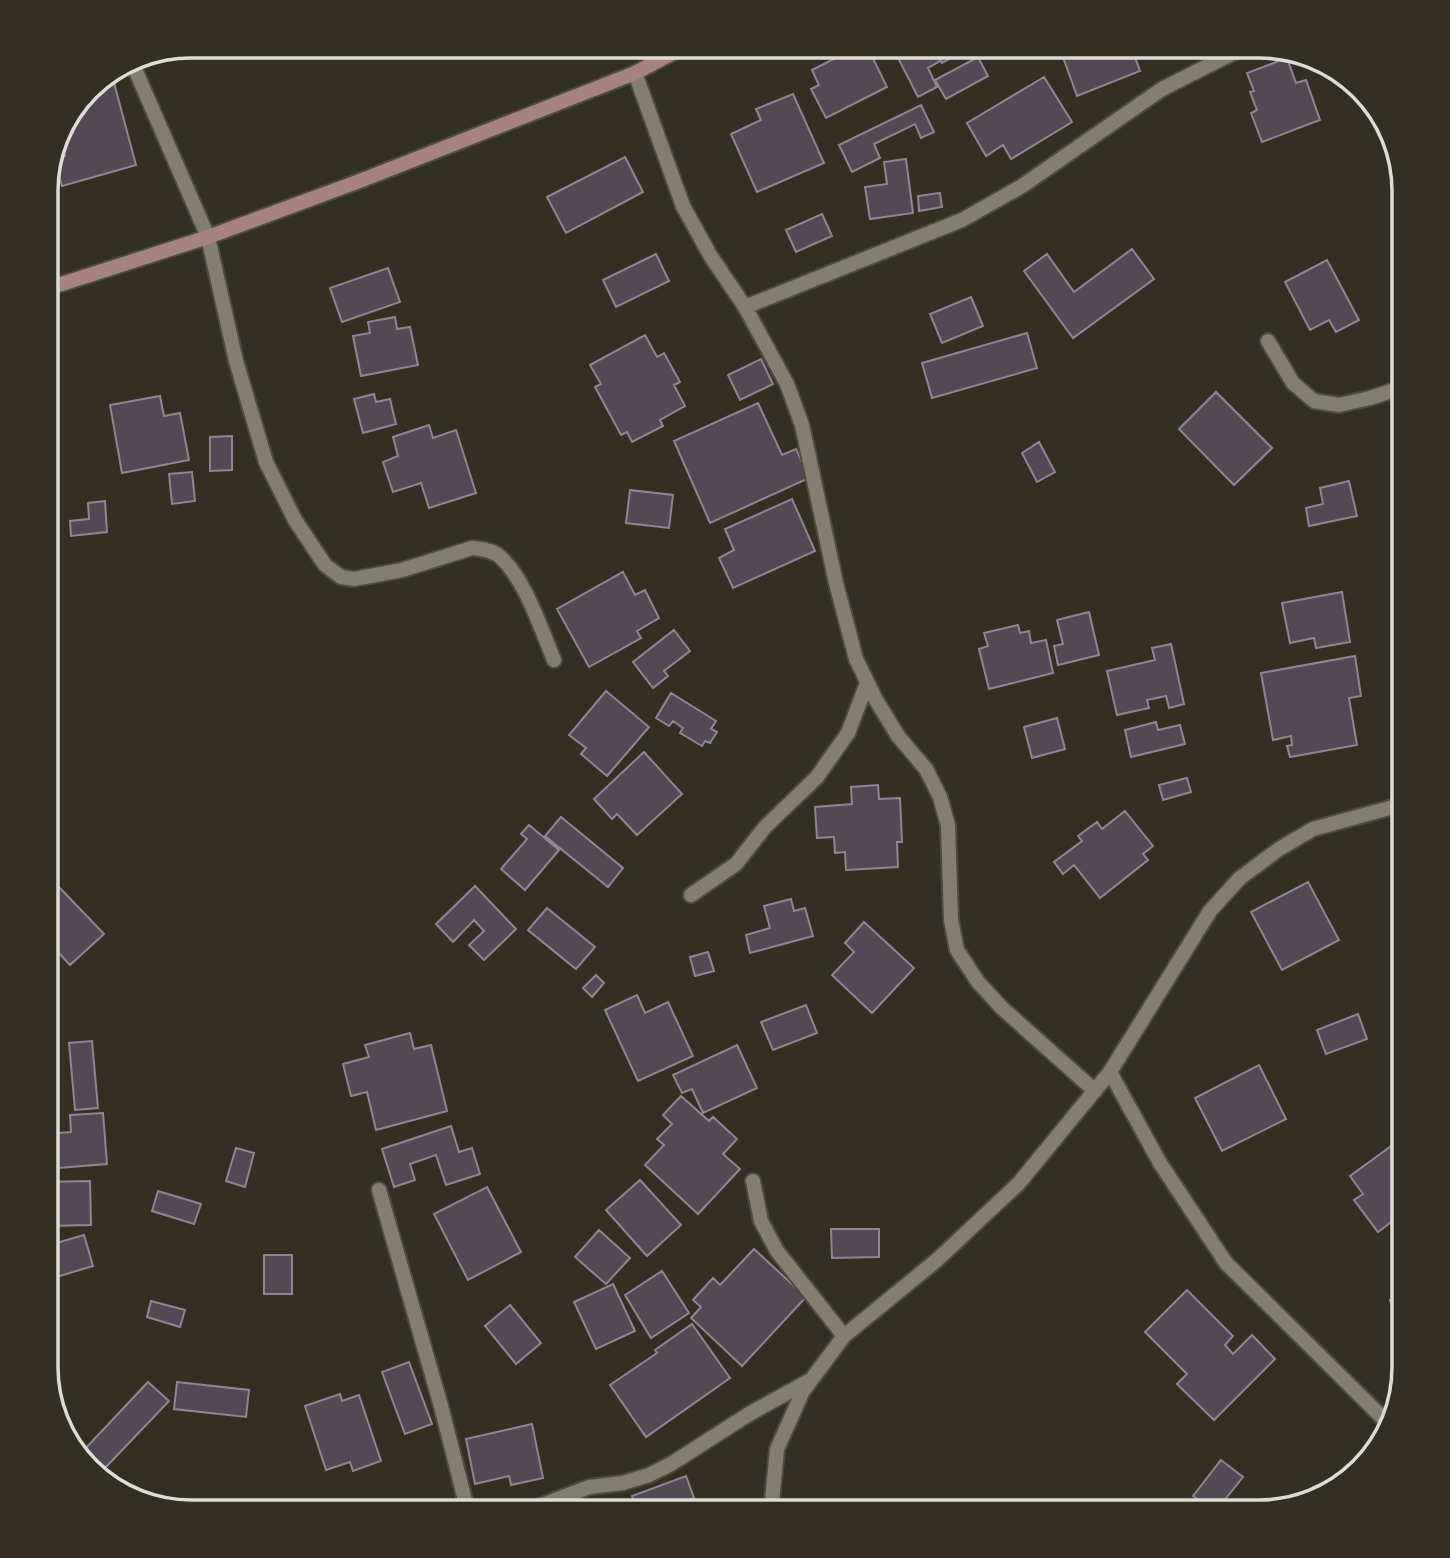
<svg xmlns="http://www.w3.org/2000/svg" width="1450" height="1558" viewBox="0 0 1450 1558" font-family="'Space Grotesk',sans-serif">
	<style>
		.building { fill: #524955; stroke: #908693; stroke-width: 2 }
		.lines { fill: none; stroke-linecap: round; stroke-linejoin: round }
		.street-casing { stroke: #4e4b40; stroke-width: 18 }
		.secondary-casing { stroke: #4e4b40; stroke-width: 18 }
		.street { stroke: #837e70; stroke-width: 14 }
		.secondary { stroke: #a7827f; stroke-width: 14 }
		.rim { fill: none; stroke: #dedcd4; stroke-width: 3.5 }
	</style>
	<rect width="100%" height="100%" fill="#333023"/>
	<path class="building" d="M859,46H867L887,87L826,118L811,89L819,85L812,70Z
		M897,46H933L940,61L928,68L937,87L918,97L893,48Z
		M933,46H974L942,63Z
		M1059,46H1131L1140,71L1077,96Z
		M978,57L988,76L946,99L935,80Z
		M1287,58L1296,83L1306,80L1320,120L1262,142L1251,113L1257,110L1250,92L1254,91L1247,73Z
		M1044,77L1072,122L1011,159L1003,145L986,156L967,123Z
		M113,79L136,165L62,186L55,159L65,156L59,132L61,126L92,85Z
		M793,94L824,163L757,192L731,134L761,120L756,109Z
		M921,105L934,132L921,138L915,124L874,144L880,158L852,172L839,145Z
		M625,157L643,192L566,233L547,197Z
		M906,159L913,213L870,219L865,187L887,184L884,162Z
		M940,193L942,207L919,211L918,196Z
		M822,214L832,236L796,252L786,230Z
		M1132,249L1154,279L1073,338L1024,271L1047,254L1074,292Z
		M656,254L669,281L616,307L603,280Z
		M1327,260L1359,320L1336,332L1329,320L1310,330L1285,282Z
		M388,268L400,302L342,322L330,288Z
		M971,297L983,326L942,343L930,314Z
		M395,317L397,329L410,327L418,365L361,376L353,336L370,333L368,322Z
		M1027,333L1037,368L932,398L922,363Z
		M645,335L657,357L664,353L680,382L674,385L685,406L660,420L663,426L632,442L627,432L621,435L595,387L601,384L590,365Z
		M761,359L773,384L740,400L728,375Z
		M1216,392L1272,448L1234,485L1179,429Z
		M374,394L376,402L390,399L396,424L363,433L354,399Z
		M160,396L164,416L180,413L189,460L122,473L110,405Z
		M758,403L782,455L796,449L809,478L710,523L674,441Z
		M429,425L433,438L456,430L476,493L429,508L421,483L393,492L383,462L398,456L393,437Z
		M232,436V470L210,471V437Z
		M1039,442L1055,472L1037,482L1022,453Z
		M192,472L195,501L172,504L169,474Z
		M1349,481L1357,516L1309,526L1306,508L1323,504L1320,488Z
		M630,490L673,495L669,528L626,523Z
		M792,499L815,551L733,588L719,558L734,550L725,529Z
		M105,501L107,532L71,536L70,521L89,519L88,503Z
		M623,572L635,595L645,590L659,618L637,631L641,638L589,667L557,609Z
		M1342,592L1350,642L1316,648L1314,638L1290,643L1282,603Z
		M1089,612L1099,655L1058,665L1054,646L1063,644L1057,620Z
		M1018,625L1020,633L1029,631L1031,643L1046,640L1053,673L989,689L979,649L988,646L984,633Z
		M674,630L690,651L664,671L668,676L653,688L633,662Z
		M1171,644L1184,704L1169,708L1166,696L1147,700L1149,708L1117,715L1107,671L1155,660L1152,648Z
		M1355,656L1361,696L1349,698L1357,745L1290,757L1287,746L1292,745L1291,736L1273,740L1261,673Z
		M606,691L649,727L607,776L581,754L586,748L569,735Z
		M671,693L716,721L711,729L717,732L710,743L705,741L702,746L680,733L683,728L673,721L669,726L656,718Z
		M1057,718L1065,749L1032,758L1024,727Z
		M1156,722L1158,730L1180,725L1185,744L1131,757L1125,730Z
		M644,752L682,794L637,835L617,814L612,819L594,799Z
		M1187,778L1191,792L1163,800L1159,785Z
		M878,785L879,799L900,798L902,842H897L898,867L846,870L845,852L835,853L834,837L817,838L815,807L852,804L851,787Z
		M1125,811L1153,846L1143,854L1148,860L1100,898L1074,865L1063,874L1054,862L1082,841L1078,836L1097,822L1102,829Z
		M561,817L623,868L608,887L545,836Z
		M529,825L559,850L525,890L501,869L527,839L521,834Z
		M1308,882L1339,940L1282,970L1251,912Z
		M58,886L104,934L70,965L46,939V898Z
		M475,886L516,929L484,960L469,945L484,931L474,920L453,942L436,924Z
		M791,899L794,911L805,908L813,936L750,953L746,935L770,928L764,906Z
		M547,908L595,947L576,969L528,930Z
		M864,922L914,968L872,1013L832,975L854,952L845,943Z
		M708,952L714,971L695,976L690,957Z
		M596,975L604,983L592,997L583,988Z
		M637,995L645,1013L668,1002L693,1056L638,1081L605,1010Z
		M806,1005L817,1033L773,1050L761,1022Z
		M1358,1014L1367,1039L1326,1054L1317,1030Z
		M410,1033L414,1049L431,1045L447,1111L376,1130L367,1092L351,1096L343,1064L369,1057L365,1045Z
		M92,1041L98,1108L75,1110L69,1043Z
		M737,1045L757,1088L703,1113L692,1089L682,1093L673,1075Z
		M1259,1065L1286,1119L1222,1151L1195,1098Z
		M681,1096L709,1121L713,1117L737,1139L723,1154L740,1169L698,1214L645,1165L664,1145L657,1139L672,1124L663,1115Z
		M103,1113L107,1164L46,1169V1134L71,1132L70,1115Z
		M451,1126L459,1152L472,1148L480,1174L446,1185L436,1155L410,1164L415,1180L394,1187L382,1149Z
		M1394,1144L1404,1159V1212L1378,1232L1354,1200L1363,1194L1350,1176Z
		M236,1148L254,1153L245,1187L226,1181Z
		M640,1180L681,1225L647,1256L606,1210Z
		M90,1181L91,1225L46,1226V1182Z
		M487,1187L521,1252L468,1280L434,1214Z
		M158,1191L201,1204L194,1224L152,1211Z
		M831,1229H879V1257L832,1258Z
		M599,1230L630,1258L606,1284L575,1257Z
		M84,1235L93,1266L53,1278L46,1246Z
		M754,1249L806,1297L742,1366L691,1318L701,1307L693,1300L713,1278L720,1285Z
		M264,1255H292V1294H264Z
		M662,1271L689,1313L651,1338L625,1295Z
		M613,1284L635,1331L596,1349L574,1302Z
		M1187,1290L1233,1336L1225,1345L1233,1354L1252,1335L1275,1359L1214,1420L1177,1384L1187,1374L1145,1332Z
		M1404,1294V1338L1390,1300Z
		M151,1301L185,1310L180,1327L147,1317Z
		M510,1305L541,1343L516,1364L485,1326Z
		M692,1324L730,1378L646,1437L610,1385L657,1353L655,1350Z
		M409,1362L432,1424L405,1434L382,1372Z
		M148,1382L169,1401L105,1468L85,1449Z
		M177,1382L249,1390L246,1417L174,1409Z
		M340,1394L342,1401L359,1395L381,1461L353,1471L350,1462L326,1470L305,1406Z
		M532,1424L543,1478L511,1485L509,1476L475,1484L466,1439Z
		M1221,1460L1243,1477L1215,1512L1193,1496Z
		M686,1476L694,1498L654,1512H638L632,1496Z
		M943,1503L946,1512H908V1511Z"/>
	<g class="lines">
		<defs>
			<path id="street" d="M131,60L208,237L236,361L266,462L295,520L325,565L341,577L354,579L402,570L472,548C481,549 491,550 498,555C524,576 541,629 554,660
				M635,73L683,206L710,255L745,307L787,384L802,425L836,583L856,659L876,700L898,736L926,769L940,797L948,825L951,920L957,950L978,982L1002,1008L1095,1091
				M745,307L962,220L1022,186L1162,89L1247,46
				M1268,341L1293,383L1314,401L1339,405L1370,398L1404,387
				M691,895L736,864L765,827L817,777L848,733L867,683
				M1110,1072L1160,1163L1226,1263L1391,1426
				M753,1181L761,1221L777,1251L844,1336
				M379,1190L441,1406L468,1512
				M524,1512L589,1487L623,1483L649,1475L671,1464L749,1414L809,1381
				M771,1512L777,1449L803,1391L844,1336L937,1260L1019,1183L1110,1072L1210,911L1240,878L1279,849L1313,829L1404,804"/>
			<path id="secondary" d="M46,289L208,237L357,182L635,73L686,46"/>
		</defs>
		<use href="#street" class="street-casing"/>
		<use href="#secondary" class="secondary-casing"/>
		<use href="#street" class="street"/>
		<use href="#secondary" class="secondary"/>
	</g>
	<path d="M0 0H1450V1558H0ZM191 58H1259A133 133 0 0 1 1392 191V1367A133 133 0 0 1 1259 1500H191A133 133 0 0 1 58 1367V191A133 133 0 0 1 191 58Z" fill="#333023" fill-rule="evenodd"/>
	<path class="rim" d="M191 58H1259A133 133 0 0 1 1392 191V1367A133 133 0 0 1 1259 1500H191A133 133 0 0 1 58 1367V191A133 133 0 0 1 191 58Z"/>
</svg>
